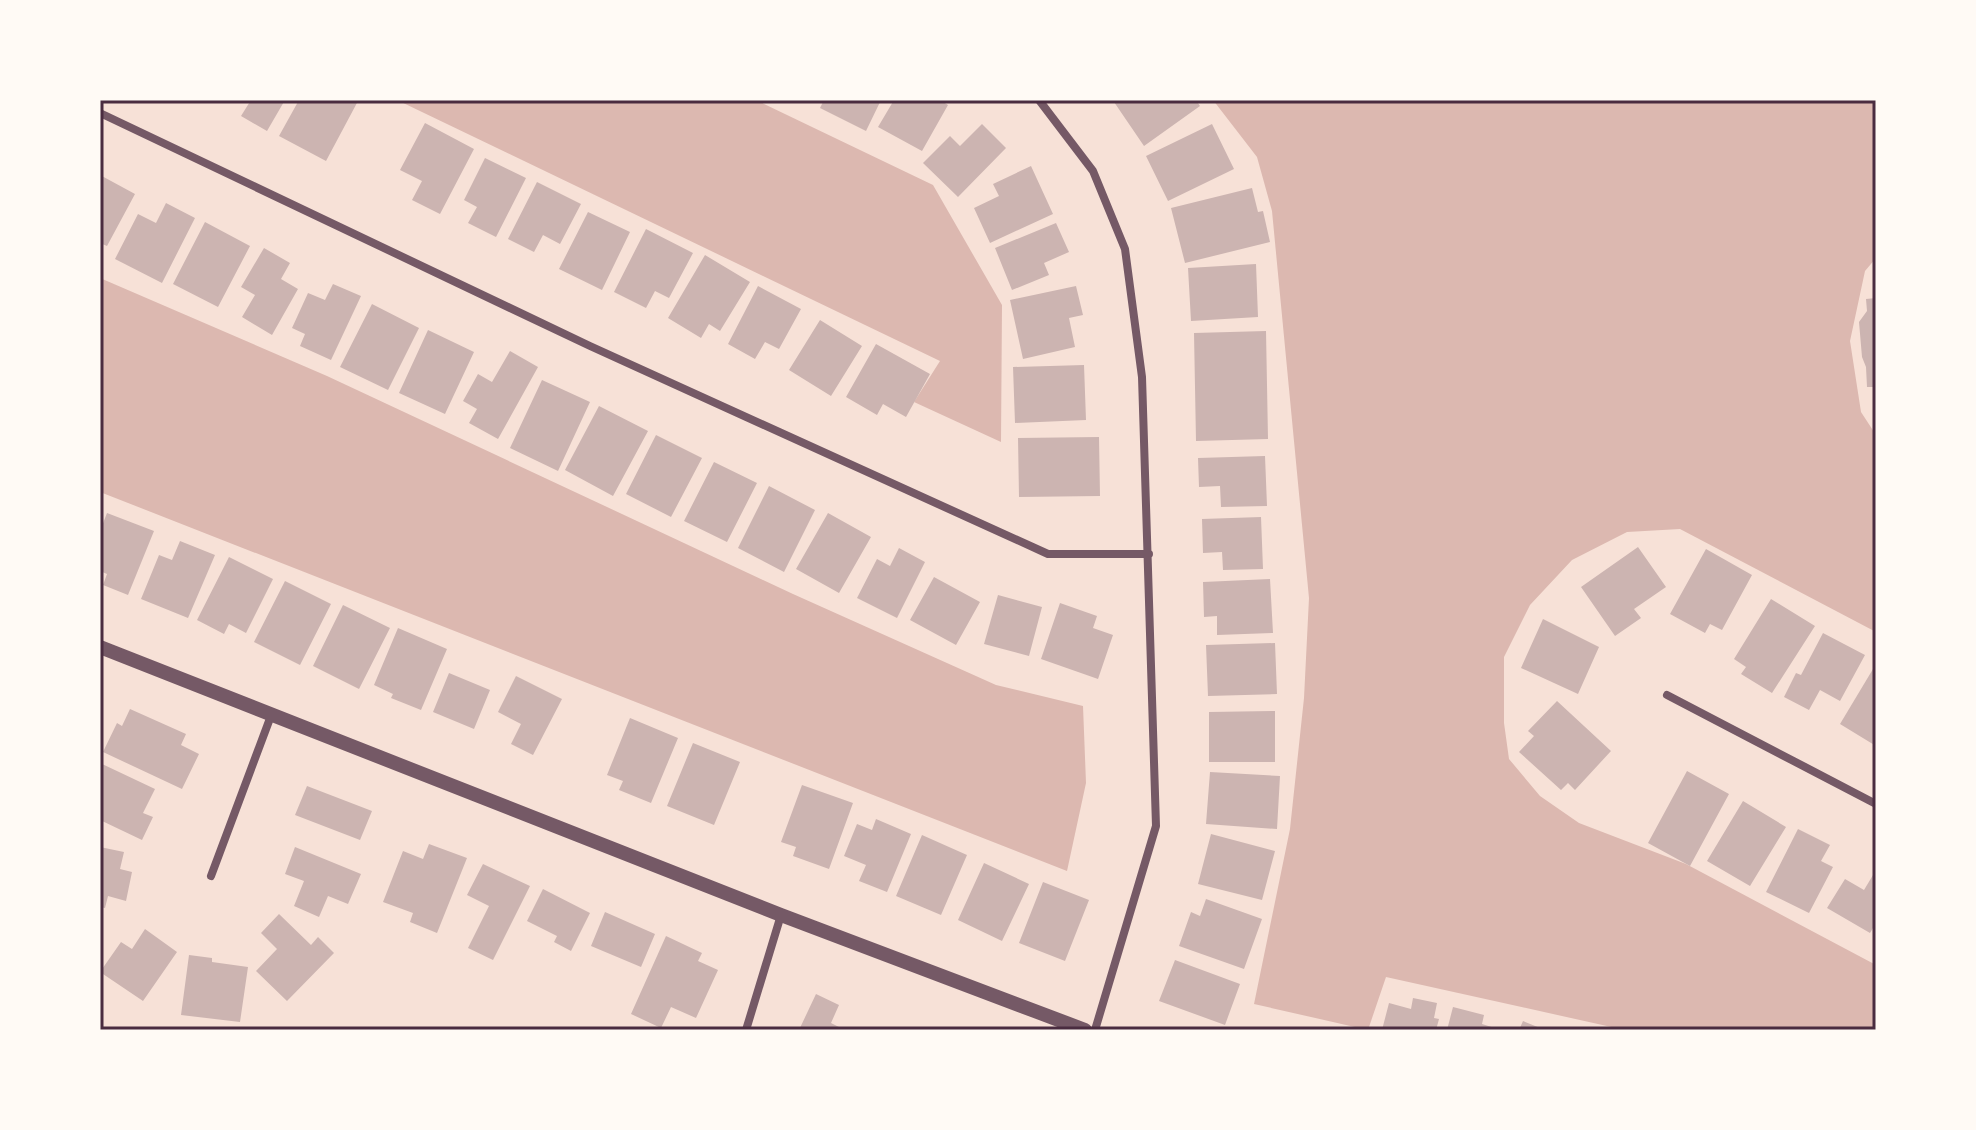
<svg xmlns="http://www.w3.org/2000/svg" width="1976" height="1130" viewBox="0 0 1976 1130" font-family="'Space Grotesk',sans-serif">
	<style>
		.water { fill: #dcb8b0 }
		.building { fill: #ccb4b1 }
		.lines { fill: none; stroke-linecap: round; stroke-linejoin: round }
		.minor { stroke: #755966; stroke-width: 8 }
		.tertiary { stroke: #755966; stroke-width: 14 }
		.neatline { fill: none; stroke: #4a2c40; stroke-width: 3 }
	</style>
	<rect width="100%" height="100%" fill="#f7e1d7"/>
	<path class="water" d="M397,100H756L933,185L1002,305L1001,442L914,402L940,361Z
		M1213,100H1876V258L1865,271L1850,341L1861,412L1876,435V632L1680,529L1627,532L1572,560L1530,605L1504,657V723L1509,759L1540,796L1579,823L1686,864L1876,965V1030H1625L1386,977L1368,1030L1254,1004L1290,829L1304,698L1309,598L1272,211L1257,157Z
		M100,278L327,376L793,594L996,685L1083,706L1086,783L1067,871L100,492Z"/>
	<path class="building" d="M251,100H285L267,131L241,116Z
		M299,100L358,101L326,161L279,136Z
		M824,100H881L866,131L820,108Z
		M894,100H940L948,105L922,151L878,127Z
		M1116,100H1196L1200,106L1144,146L1114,102Z
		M425,123L474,149L440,214L412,200L422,181L400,170Z
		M982,124L1006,148L958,197L923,163L950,136L960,146Z
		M1212,124L1234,169L1168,201L1146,156Z
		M485,158L526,178L496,237L468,223L477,207L464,200Z
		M1031,166L1053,214L990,243L974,208L999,196L993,184Z
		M100,175L135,194L107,246L100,243Z
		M537,182L581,204L560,244L543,235L534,252L508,239Z
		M1252,188L1258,212L1263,211L1270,242L1185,263L1171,208Z
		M166,203L195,218L162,283L115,259L138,214L156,223Z
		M588,212L630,232L602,290L559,269Z
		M205,222L250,246L218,307L173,284Z
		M1056,223L1069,252L1044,263L1049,275L1012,290L995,248Z
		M646,229L693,253L669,298L655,291L646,308L614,292Z
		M264,248L290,263L281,279L298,289L272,335L242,317L255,295L241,287Z
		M705,255L750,282L720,331L709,324L701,338L668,318Z
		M1256,264L1258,317L1191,321L1188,268Z
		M333,284L361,296L331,360L300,346L305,334L292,328L308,293L325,300Z
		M758,286L801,309L779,349L765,342L755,359L728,344Z
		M1076,286L1083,315L1069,318L1075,347L1023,359L1010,300Z
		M1876,298V387H1867L1866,367L1862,357L1859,322L1867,311L1866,299Z
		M372,304L419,328L388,390L340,367Z
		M820,320L862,346L831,396L789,370Z
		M428,330L474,352L445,414L399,393Z
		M1266,331L1268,439L1196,441L1194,333Z
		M876,344L930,374L906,417L883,404L877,415L846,397Z
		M510,351L538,367L498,439L469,423L477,409L463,401L478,374L492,382Z
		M1084,365L1086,420L1015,423L1013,367Z
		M542,380L590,402L558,471L510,448Z
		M599,406L648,431L613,496L565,470Z
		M656,435L702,458L671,517L626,494Z
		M1099,437L1100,496L1019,497L1018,438Z
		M1265,456L1267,506L1221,507L1220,486L1199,487L1198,458Z
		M714,462L757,483L727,542L684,521Z
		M769,486L815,510L784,572L738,548Z
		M107,513L154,531L128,595L103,585L107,574L100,571V531Z
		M828,513L871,537L839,593L796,569Z
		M1261,517L1263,569L1223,570L1222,552L1203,553L1202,519Z
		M180,541L215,555L188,618L141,599L159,555L172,560Z
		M1638,547L1666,587L1634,609L1641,618L1615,636L1581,587Z
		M899,548L925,562L897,618L857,598L877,559L890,566Z
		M1706,549L1752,575L1722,630L1710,624L1705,633L1670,614Z
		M229,557L273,579L246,633L229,624L224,634L197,620Z
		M934,577L980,602L956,645L910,620Z
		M1270,579L1273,633L1217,635V616L1204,617L1203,582Z
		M285,581L331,604L300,665L254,642Z
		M998,595L1042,607L1029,656L984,644Z
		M1771,599L1815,626L1772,693L1741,674L1746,667L1734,659Z
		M1060,603L1097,616L1093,628L1113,635L1098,679L1041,659Z
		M343,605L390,628L359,689L313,666Z
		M1543,619L1599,647L1578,694L1521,668Z
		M398,628L447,649L421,710L391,698L393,694L374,685Z
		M1823,633L1865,655L1840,701L1820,690L1809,710L1784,697L1796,673L1801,675Z
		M1275,643L1277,694L1208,696L1206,645Z
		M1876,664V746L1840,724Z
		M449,673L490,690L474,729L433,712Z
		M516,676L562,699L533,755L511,744L521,724L498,712Z
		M1557,701L1611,751L1575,790L1568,783L1561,790L1519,752L1534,736L1528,731Z
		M130,709L186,734L181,745L199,754L182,789L103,752L117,723L122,726Z
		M1275,711V762H1209V712Z
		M630,718L678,738L651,803L619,790L623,781L607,775Z
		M693,743L740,762L714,825L667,806Z
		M100,763L155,789L143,813L153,817L142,840L100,820Z
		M1687,771L1729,794L1690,866L1648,843Z
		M1210,772L1280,776L1277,829L1206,824Z
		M802,785L853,803L829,869L793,856L796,847L781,842Z
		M307,786L372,811L360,840L295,815Z
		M1743,801L1786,827L1750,886L1707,861Z
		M876,819L911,834L887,892L859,881L866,865L844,856L857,824L872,830Z
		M1798,829L1830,845L1821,861L1833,867L1809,913L1766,892Z
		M1211,834L1275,851L1262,900L1198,884Z
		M922,835L967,855L941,915L896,896Z
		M429,844L467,858L437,933L410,922L413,913L383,902L403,851L423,859Z
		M100,847L124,852L120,869L132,872L126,901L108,896L105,908L100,907Z
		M295,847L361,874L348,904L328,896L319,917L294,906L304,881L285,874Z
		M984,863L1029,884L1002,941L958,920Z
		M483,864L530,886L493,960L468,948L489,906L467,895Z
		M1876,870V923L1870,933L1827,908L1845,879L1864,890Z
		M1043,882L1089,900L1065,961L1019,943Z
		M543,889L590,913L571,951L554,942L557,936L527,921Z
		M1206,899L1262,919L1244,969L1179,946L1191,912L1200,916Z
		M605,912L655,934L641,967L591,946Z
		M279,914L311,945L318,937L334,953L287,1001L256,971L277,949L261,933Z
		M145,929L177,952L143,1001L100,972L121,942L132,949Z
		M666,936L702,953L698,961L718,970L696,1018L671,1007L661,1028L631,1014Z
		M189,955L212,958V962L248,967L240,1022L181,1015Z
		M1175,960L1240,984L1225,1025L1159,1001Z
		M816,994L839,1005L831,1023L845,1030H799Z
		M1413,998L1437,1003L1434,1018L1439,1019L1436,1030H1382L1389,1003L1411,1009Z
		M1453,1007L1484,1015L1482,1024L1501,1030H1447Z
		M1523,1021L1545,1030H1519Z"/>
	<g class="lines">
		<path class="minor" d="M1039,100L1093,171L1125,249L1142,377L1156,826L1095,1030
			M100,113L590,346L1048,554H1149
			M1667,695L1876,804
			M211,876L272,713
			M746,1030L781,915"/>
		<path class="tertiary" d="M100,647L781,915L1085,1030"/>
	</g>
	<rect width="1976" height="1130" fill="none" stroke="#fffaf5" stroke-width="204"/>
	<rect x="102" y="102" width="1772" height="926" class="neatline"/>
</svg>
